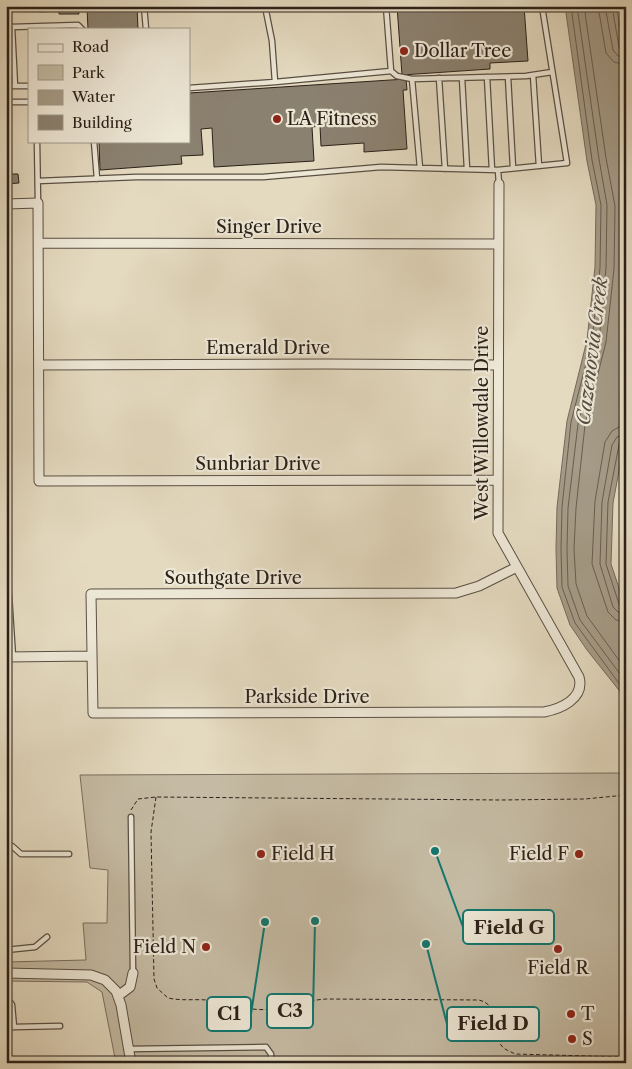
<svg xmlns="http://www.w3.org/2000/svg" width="632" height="1069" viewBox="0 0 632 1069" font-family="'Libre Caslon Text',serif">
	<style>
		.green { fill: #c5bba4; stroke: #786e5e }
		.water { fill: #a59b87; stroke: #746a5b }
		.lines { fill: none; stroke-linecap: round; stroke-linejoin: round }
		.shore { stroke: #685e50; stroke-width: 1 }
		.building { fill: #8b8170; stroke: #2b2119 }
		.service-casing { stroke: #594f43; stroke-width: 7 }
		.minor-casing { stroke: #594f43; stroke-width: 11 }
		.path { stroke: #2b2119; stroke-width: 1; stroke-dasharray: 4 2.5; stroke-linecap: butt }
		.service { stroke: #ede7d6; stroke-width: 4.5 }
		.minor { stroke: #ede7d6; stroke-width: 9 }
		.poi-dot { fill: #8f2418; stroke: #ede7d6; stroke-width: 2 }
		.labels { text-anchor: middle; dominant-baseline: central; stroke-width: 4.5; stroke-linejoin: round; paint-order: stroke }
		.poi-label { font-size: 18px; fill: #2b2119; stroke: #ede7d6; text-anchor: start }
		.street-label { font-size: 18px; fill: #2b2119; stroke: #ede7d6 }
		.water-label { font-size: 19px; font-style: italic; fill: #564c40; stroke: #ede7d6 }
		.leader { fill: none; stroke: #0f766e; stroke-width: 2 }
		.callout-dot { fill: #0f766e; stroke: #ede7d6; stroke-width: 2 }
		.callout { fill: #ede7d6; stroke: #0f766e; stroke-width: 2 }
		.callout-label { font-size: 19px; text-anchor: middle; font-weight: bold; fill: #2b2119 }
	</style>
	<rect width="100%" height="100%" fill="#e4dac0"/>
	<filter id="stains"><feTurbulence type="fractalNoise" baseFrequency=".004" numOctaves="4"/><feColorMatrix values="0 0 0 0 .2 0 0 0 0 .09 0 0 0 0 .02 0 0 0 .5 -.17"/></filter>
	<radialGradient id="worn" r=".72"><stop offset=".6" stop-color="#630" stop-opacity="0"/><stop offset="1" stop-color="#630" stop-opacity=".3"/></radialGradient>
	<path class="green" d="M626,773V1063H116L102,992L87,982L6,981V962L86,960L83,923H107L108,870L90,868L80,775Z"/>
	<path class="water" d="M565,6H616L626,59V434L613,503L611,564L626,609V699L587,650L570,625L557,588L556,549L557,507L567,421L587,340L595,267L596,205L587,161Z"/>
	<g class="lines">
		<path class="shore" d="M571,6L592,160L601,205L600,268L592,340L571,422L562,507L561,549L562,587L575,623L626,693
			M577,6L599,159L607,205L606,268L599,341L578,424L568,508L567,549L568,586L580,620L626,682
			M584,6L606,158L615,206L614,269L606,342L585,425L576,508L574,549L576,584L587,616L626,670
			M598,6L606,53L614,62L626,65
			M605,6L613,50L618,56L626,57
			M612,6L619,47L621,50L626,51
			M626,427H619L612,431L605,442L595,501L592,564L608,612L616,620L626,621
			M626,434L617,437L612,445L602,502L600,564L613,607L618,612L626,614
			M626,441H621L619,445L608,502L606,564L619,604L622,607L626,608"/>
	</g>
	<path class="building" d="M14,6H78L79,14H59V11L39,12V7L14,8Z
		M94,6H137L138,29H88L87,8H94Z
		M397,6H524L528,61L490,63V69L402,75Z
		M406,79L407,90H403L407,149L364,152V143L321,146L320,126L312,127L314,161L214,167L212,128L201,129L203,155L181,156L182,164L100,170L99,141H189V93Z
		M6,172V174H18L19,183L6,184Z"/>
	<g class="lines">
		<defs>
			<path id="service" d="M144,6L146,29
				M265,6L272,41L275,82
				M386,6L391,71
				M6,22L12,27L78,25L82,29
				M12,27L15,86
				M533,75L539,166
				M487,77L492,170
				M508,77L513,168
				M439,78L445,169
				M462,78L467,169
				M412,79L526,76L552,72
				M6,86H29
				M189,88L275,82L391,71L397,76L412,79L420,168
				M6,102H29
				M37,141L38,203
				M94,141L97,179
				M498,170L567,163L542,6
				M38,181L136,177H263L381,167L498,170L499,184
				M6,595H9L13,657
				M131,817L133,973
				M6,847L12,846L21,854H69
				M6,950L35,947L47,937
				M6,1003H11L12,1005L14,1027L6,1028
				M14,1027L60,1026
				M129,1049L266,1047L271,1054V1063"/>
			<path id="minor" d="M499,184L498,533L579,677C585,699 560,709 544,712L93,713L91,594L456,593L479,586L517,567
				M6,204L38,203L39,481L498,480
				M38,243L499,244
				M39,365L326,364L498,365
				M6,657L92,656
				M6,973L91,975L105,980L116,991L121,1005L131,1063
				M118,996L130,987L133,973"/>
		</defs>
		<use href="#service" class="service-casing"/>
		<use href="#minor" class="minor-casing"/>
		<path class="path" d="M156,797L151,832L154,979L157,988L168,998C181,1001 194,999 207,1000C229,1003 249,1012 272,1009C291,1007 308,1000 326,999L479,1000C502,1006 490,1031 501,1045C504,1050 510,1051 515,1054L626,1057
			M131,810L138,799L156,797L501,800L585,799L626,795"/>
		<use href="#service" class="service"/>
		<use href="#minor" class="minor"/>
	</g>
	<g class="poi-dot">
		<circle cx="404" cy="51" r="5"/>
		<circle cx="277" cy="119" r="5"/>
		<circle cx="261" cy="854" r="5"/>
		<circle cx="579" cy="854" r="5"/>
		<circle cx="206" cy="947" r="5"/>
		<circle cx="558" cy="949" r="5"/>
		<circle cx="571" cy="1014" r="5"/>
		<circle cx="572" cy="1039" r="5"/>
	</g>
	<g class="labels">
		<g class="poi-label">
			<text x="414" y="51">Dollar Tree</text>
			<text x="287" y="119">LA Fitness</text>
			<text x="271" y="854">Field H</text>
			<text x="569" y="854" text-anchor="end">Field F</text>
			<text x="196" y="947" text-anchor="end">Field N</text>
			<text x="558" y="968" text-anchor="middle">Field R</text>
			<text x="581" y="1014">T</text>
			<text x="582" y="1039">S</text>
		</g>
		<g class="street-label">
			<text x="269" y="227">Singer Drive</text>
			<text x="268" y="348">Emerald Drive</text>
			<text transform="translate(482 423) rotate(-90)">West Willowdale Drive</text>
			<text x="258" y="464">Sunbriar Drive</text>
			<text x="233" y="578">Southgate Drive</text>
			<text x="307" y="697">Parkside Drive</text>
		</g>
		<g class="water-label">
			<text transform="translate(592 351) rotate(-83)">Cazenovia Creek</text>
		</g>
	</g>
	<path class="leader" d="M435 851L463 927M315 921L313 1011M265 922L251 1014M426 944L447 1024"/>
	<g class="callout-dot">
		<circle cx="435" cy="851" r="5"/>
		<circle cx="315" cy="921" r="5"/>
		<circle cx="265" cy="922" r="5"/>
		<circle cx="426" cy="944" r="5"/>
	</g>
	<g class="callout">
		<rect x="463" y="910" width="91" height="34" rx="5"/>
		<rect x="267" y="994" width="46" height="34" rx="5"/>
		<rect x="207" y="997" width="44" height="34" rx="5"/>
		<rect x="447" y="1007" width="92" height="34" rx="5"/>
	</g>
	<g class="callout-label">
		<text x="509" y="934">Field G</text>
		<text x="290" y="1017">C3</text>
		<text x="229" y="1020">C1</text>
		<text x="493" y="1030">Field D</text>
	</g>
	<rect width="632" height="1069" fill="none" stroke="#e4dac0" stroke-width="25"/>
	<rect x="8" y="8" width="617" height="1054" fill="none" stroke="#2b2119" stroke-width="2.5"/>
	<rect x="12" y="12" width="607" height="1044" fill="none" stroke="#2b2119"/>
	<rect x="28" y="28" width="162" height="115" fill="#ede7d6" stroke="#9f988a"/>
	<rect x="38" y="44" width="25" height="8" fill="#ede7d6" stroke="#9f988a"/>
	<text x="72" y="52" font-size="15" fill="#2b2119">Road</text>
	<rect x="38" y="65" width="25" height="15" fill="#c5bba4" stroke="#9f988a"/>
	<text x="72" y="78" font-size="15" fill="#2b2119">Park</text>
	<rect x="38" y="90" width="25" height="15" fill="#a59b87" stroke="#9f988a"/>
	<text x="72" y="102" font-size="15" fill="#2b2119">Water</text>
	<rect x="38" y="115" width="25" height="15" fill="#8b8170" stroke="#9f988a"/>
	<text x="72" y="128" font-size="15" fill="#2b2119">Building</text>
	<rect width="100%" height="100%" filter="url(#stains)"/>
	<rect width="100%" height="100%" fill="url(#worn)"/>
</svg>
